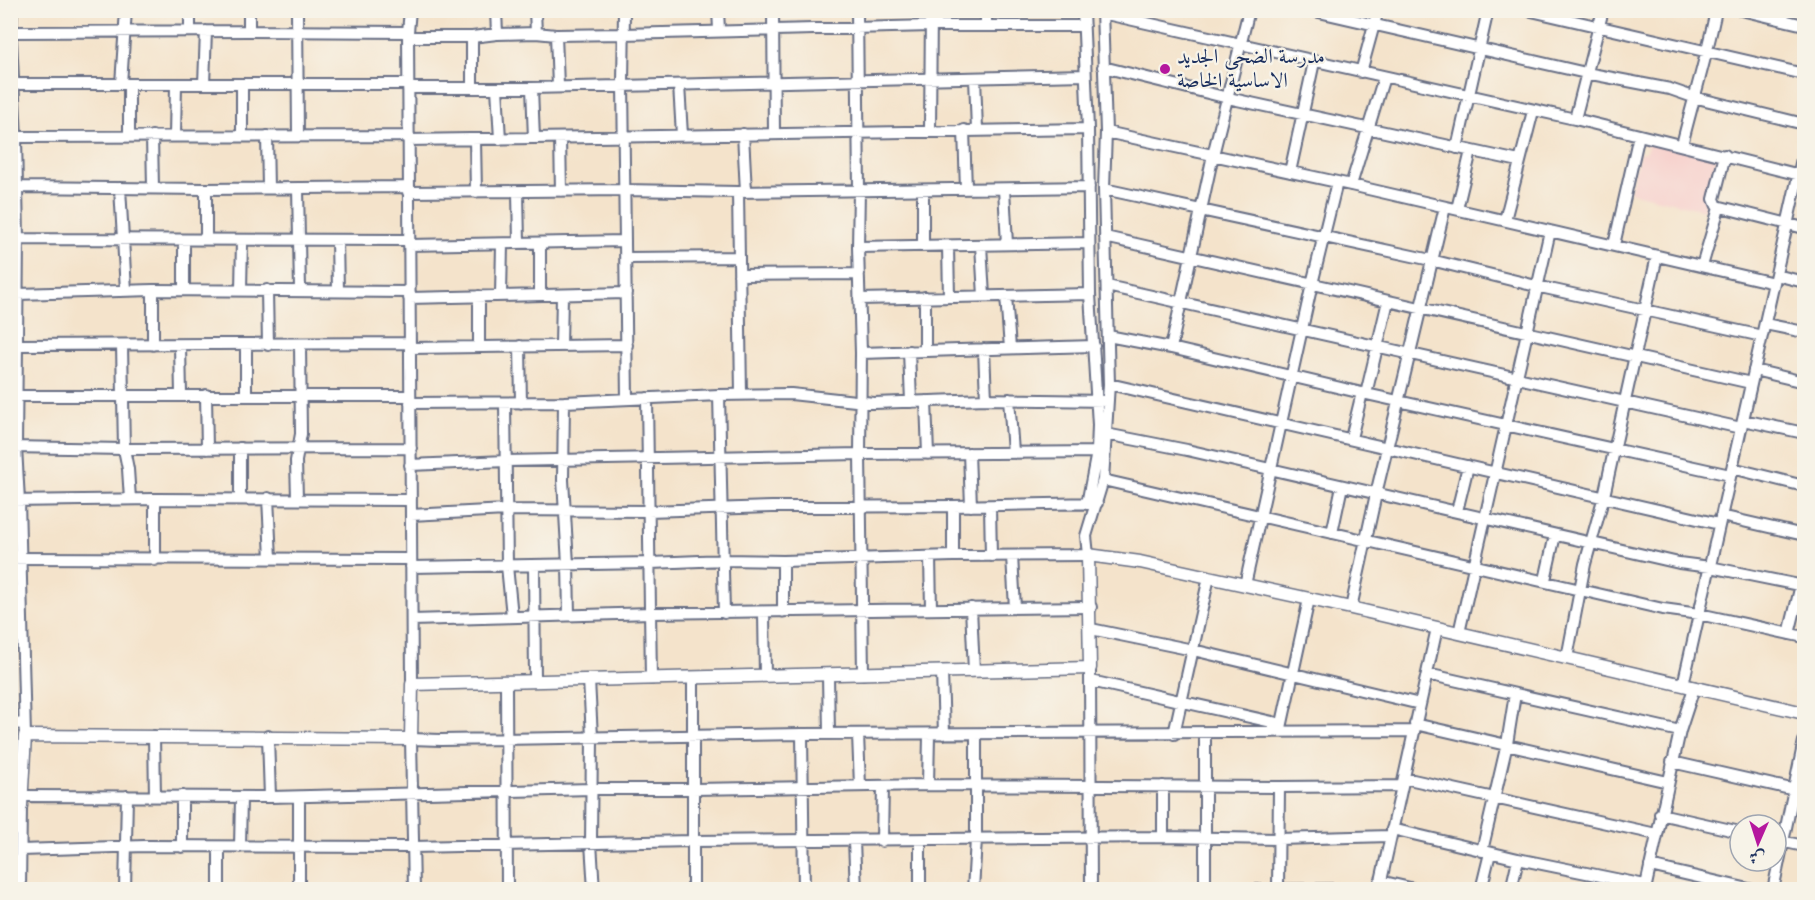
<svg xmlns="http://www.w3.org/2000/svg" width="1815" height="900" viewBox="0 0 1815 900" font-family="'Old Standard TT',Amiri,serif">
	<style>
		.built { fill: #f7d0cc }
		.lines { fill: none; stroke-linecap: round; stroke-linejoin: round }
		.minor-casing { stroke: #676e84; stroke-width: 14 }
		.major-casing { stroke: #676e84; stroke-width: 15 }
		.minor { stroke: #fff; stroke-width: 10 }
		.major { stroke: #fff; stroke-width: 12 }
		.poi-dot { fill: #b5179e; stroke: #f7f3e8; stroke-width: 2 }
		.labels { text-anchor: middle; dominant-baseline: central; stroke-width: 4.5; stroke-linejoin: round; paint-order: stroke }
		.poi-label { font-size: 21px; fill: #1b2f5e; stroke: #f7f3e8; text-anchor: start }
	</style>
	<rect width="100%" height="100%" fill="#f7f3e8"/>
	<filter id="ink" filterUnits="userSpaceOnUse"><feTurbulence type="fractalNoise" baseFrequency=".0167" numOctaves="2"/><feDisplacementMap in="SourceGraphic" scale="12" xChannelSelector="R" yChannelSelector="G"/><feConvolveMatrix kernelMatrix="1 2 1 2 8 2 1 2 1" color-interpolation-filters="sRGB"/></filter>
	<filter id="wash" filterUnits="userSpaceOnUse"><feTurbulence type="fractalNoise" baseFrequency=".008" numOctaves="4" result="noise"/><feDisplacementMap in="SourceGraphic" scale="24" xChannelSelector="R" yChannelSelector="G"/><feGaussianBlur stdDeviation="1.35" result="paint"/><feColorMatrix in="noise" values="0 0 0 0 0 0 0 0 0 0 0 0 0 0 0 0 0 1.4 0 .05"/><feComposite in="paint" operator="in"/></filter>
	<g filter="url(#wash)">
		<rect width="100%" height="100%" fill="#f4e3cb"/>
		<path class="built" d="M1642,139L1717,157L1704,210L1630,192L1640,152L1646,153L1648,146L1641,144Z"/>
	</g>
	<g filter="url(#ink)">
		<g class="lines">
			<defs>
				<path id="minor" d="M12,10L11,39L16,137L18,239L16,447L19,501L25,736
					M190,10V31
					M249,10V31
					M297,10L298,136
					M410,10L408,32L412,684
					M496,10L497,34
					M535,10L536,33
					M624,10L623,84L627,399
					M718,10L719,30
					M773,10L774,134
					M857,10L859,190L858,247L861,353L860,454L863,674
					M986,10V26
					M1083,10L1088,129L1090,294L1098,425L1097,452L1087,504
					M1310,10L1586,73L1670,89L1693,97L1804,124
					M1527,10L1804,74
					M1741,10L1804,25
					M1102,13L1575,119L1804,176
					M11,32L249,31L408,32
					M556,35L558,86
					M408,37H472L497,34L536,33L556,35L623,34L931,26H1084
					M472,37V88
					M1103,67L1228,98L1519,161
					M1361,72L1378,10
					M975,78L977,130
					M13,84H408
					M121,84L126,10
					M129,84V136
					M204,84L206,31
					M679,85L682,135
					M408,88H532L1085,75
					M497,88L500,139
					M532,88L534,138
					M1575,119L1603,10
					M964,130L966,189
					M930,131L931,10
					M1106,132L1351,185L1774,283
					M743,134L746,192
					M152,136L153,188
					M175,136L176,85
					M242,136V84
					M267,136L268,188
					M16,137L408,136
					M560,138L561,191
					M408,140L1088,129
					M475,140L476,192
					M1682,145C1693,100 1707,56 1716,10
					M1457,148L1488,10
					M1725,155L1714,199L1717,206L1804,228
					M1290,172L1314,62
					M1351,185L1384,77
					M18,187L206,189L408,187
					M120,188L126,290
					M298,188L300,290
					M206,189V239
					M1004,189L1007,244
					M1104,189L1431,260L1536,286L1762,336
					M408,192L624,190L738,192L1089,187
					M518,192L519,243
					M738,192L741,394
					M1457,209L1471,151
					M1505,220L1533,111
					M1105,237L1751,383
					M18,239L409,240
					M184,240V290
					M337,240L338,291
					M540,243V295
					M409,245L625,241
					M981,245L984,296
					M1614,245L1639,135
					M923,246V190
					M948,246L949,297
					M858,247L1089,243
					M626,258L739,257
					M1702,266L1719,208
					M739,275L859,274
					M1776,275L1804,282
					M1107,286L1741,428
					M153,290V345
					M241,290L242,240
					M267,290L268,345
					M18,294L153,290L409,292
					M501,295L502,244
					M479,296V346
					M1006,296L1010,348
					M925,297V351
					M409,298L626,293
					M859,299L1090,294
					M1765,324L1804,332
					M1108,336L1171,348L1362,393L1730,475
					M18,345L410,343
					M122,345L124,449L128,469L130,499
					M180,345L181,395
					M246,345V395
					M520,346L521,403
					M561,346L562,295
					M410,348L627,345
					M1171,348L1213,155L1249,10
					M984,349L986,399
					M909,351L911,402
					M861,353L1094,346
					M1754,370L1804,382
					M1109,384L1719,524
					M1366,394L1388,301
					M206,395L207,449
					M719,395L724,613
					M17,396H410
					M647,398L651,679
					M1009,399L1013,452
					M926,401L928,454
					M564,402L563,480L568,564L569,615
					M410,403L564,402L719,395L791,394L874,403L986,399L1107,401
					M505,403L507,566L512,616
					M1743,420L1804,433
					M1106,434L1187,450L1679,563L1710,567L1804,586
					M1351,438L1362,393
					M11,447L124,449L411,448
					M240,448V498
					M969,453L971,506
					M410,465L506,461L860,454L1105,452
					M1732,468L1804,486
					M1103,480L1663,609L1699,614L1804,637
					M268,498L271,558
					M297,498L296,461L301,434L300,344
					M155,499V560
					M10,501L155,499L411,500
					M990,506L991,556
					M1457,511L1468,466
					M411,515L506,510L648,511L772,507L953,506L1097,503
					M1721,516L1804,535
					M1332,533L1342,486
					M953,556V506
					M1012,556L1015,608
					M930,557L931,609
					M10,558L411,559
					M783,561V612
					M534,565L535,681
					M411,567L651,563L724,560L783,561L953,556L1088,555L1086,536L1103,480L1109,384L1104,189L1106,132L1102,10
					M1545,580L1555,535
					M1245,585L1312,284L1337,182
					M971,608L974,671
					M1351,608L1376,494L1445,207
					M764,613L765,676
					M412,620L651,613L1091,607
					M1091,629L1193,650L1420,704
					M1459,633L1550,231
					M1789,634L1801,585
					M1567,658L1585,564L1604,496L1657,256
					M1090,668L1091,890
					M942,672L944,734
					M1427,674L1680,731
					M828,675L829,734
					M589,680L592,737L591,843L594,890
					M1091,681L1281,724
					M506,682L507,890
					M1683,685L1804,150
					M10,723L24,724
					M1415,724L1668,782
					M1281,728L1309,599
					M802,734L804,890
					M858,734L860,786
					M1174,734L1209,577
					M154,736L155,796
					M268,736L270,797
					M1672,762L1804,792
					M1404,778L1656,834
					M928,785L929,735
					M1163,786V837
					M22,796L270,797L592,789H693L928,785L1279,787L1402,786
					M299,797V890
					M1660,814L1740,832
					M1392,829L1518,859L1645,885
					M920,840V890
					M1776,840L1804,846
					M854,841L856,890
					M882,841L883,786
					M182,847V796
					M240,847L241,797
					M21,850L145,846L413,847L692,841L1163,837L1278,839L1390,836
					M1482,851L1507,744L1515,694
					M1650,866L1753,890
					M1380,881L1419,890
					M1278,889L1279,787
					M20,890L21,806
					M125,890L127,796
					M219,890V848
					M414,890L411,739L441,740L802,734L1413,731
					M693,890V678
					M973,890L976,839V734
					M1205,890V733
					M1229,890L1379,889
					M1379,890L1437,628
					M1481,890L1490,853
					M1511,890L1518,859
					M1645,890L1680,731L1694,688
					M1773,890L1804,741"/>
				<path id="major" d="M10,806H21L25,736L411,739L412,684L1090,668L1088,555L1140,562L1351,608L1804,713"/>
			</defs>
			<use href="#minor" class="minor-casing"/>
			<use href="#major" class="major-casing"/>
			<use href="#minor" class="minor"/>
			<use href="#major" class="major"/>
		</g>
	</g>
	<circle class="poi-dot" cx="1165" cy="69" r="6"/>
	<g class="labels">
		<g class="poi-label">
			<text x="1177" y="57">مدرسة الضحي الجديد<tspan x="1177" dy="24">الاساسية الخاصة</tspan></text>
		</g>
	</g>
	<rect width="1815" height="900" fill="none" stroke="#f7f3e8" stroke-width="36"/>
	<g transform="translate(1758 843) rotate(183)"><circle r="28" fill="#f7f3e8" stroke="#9fa5b1" stroke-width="1.5"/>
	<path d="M0-4.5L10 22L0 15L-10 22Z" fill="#b5179e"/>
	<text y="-9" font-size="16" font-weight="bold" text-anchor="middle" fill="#1b2f5e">ش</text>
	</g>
</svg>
